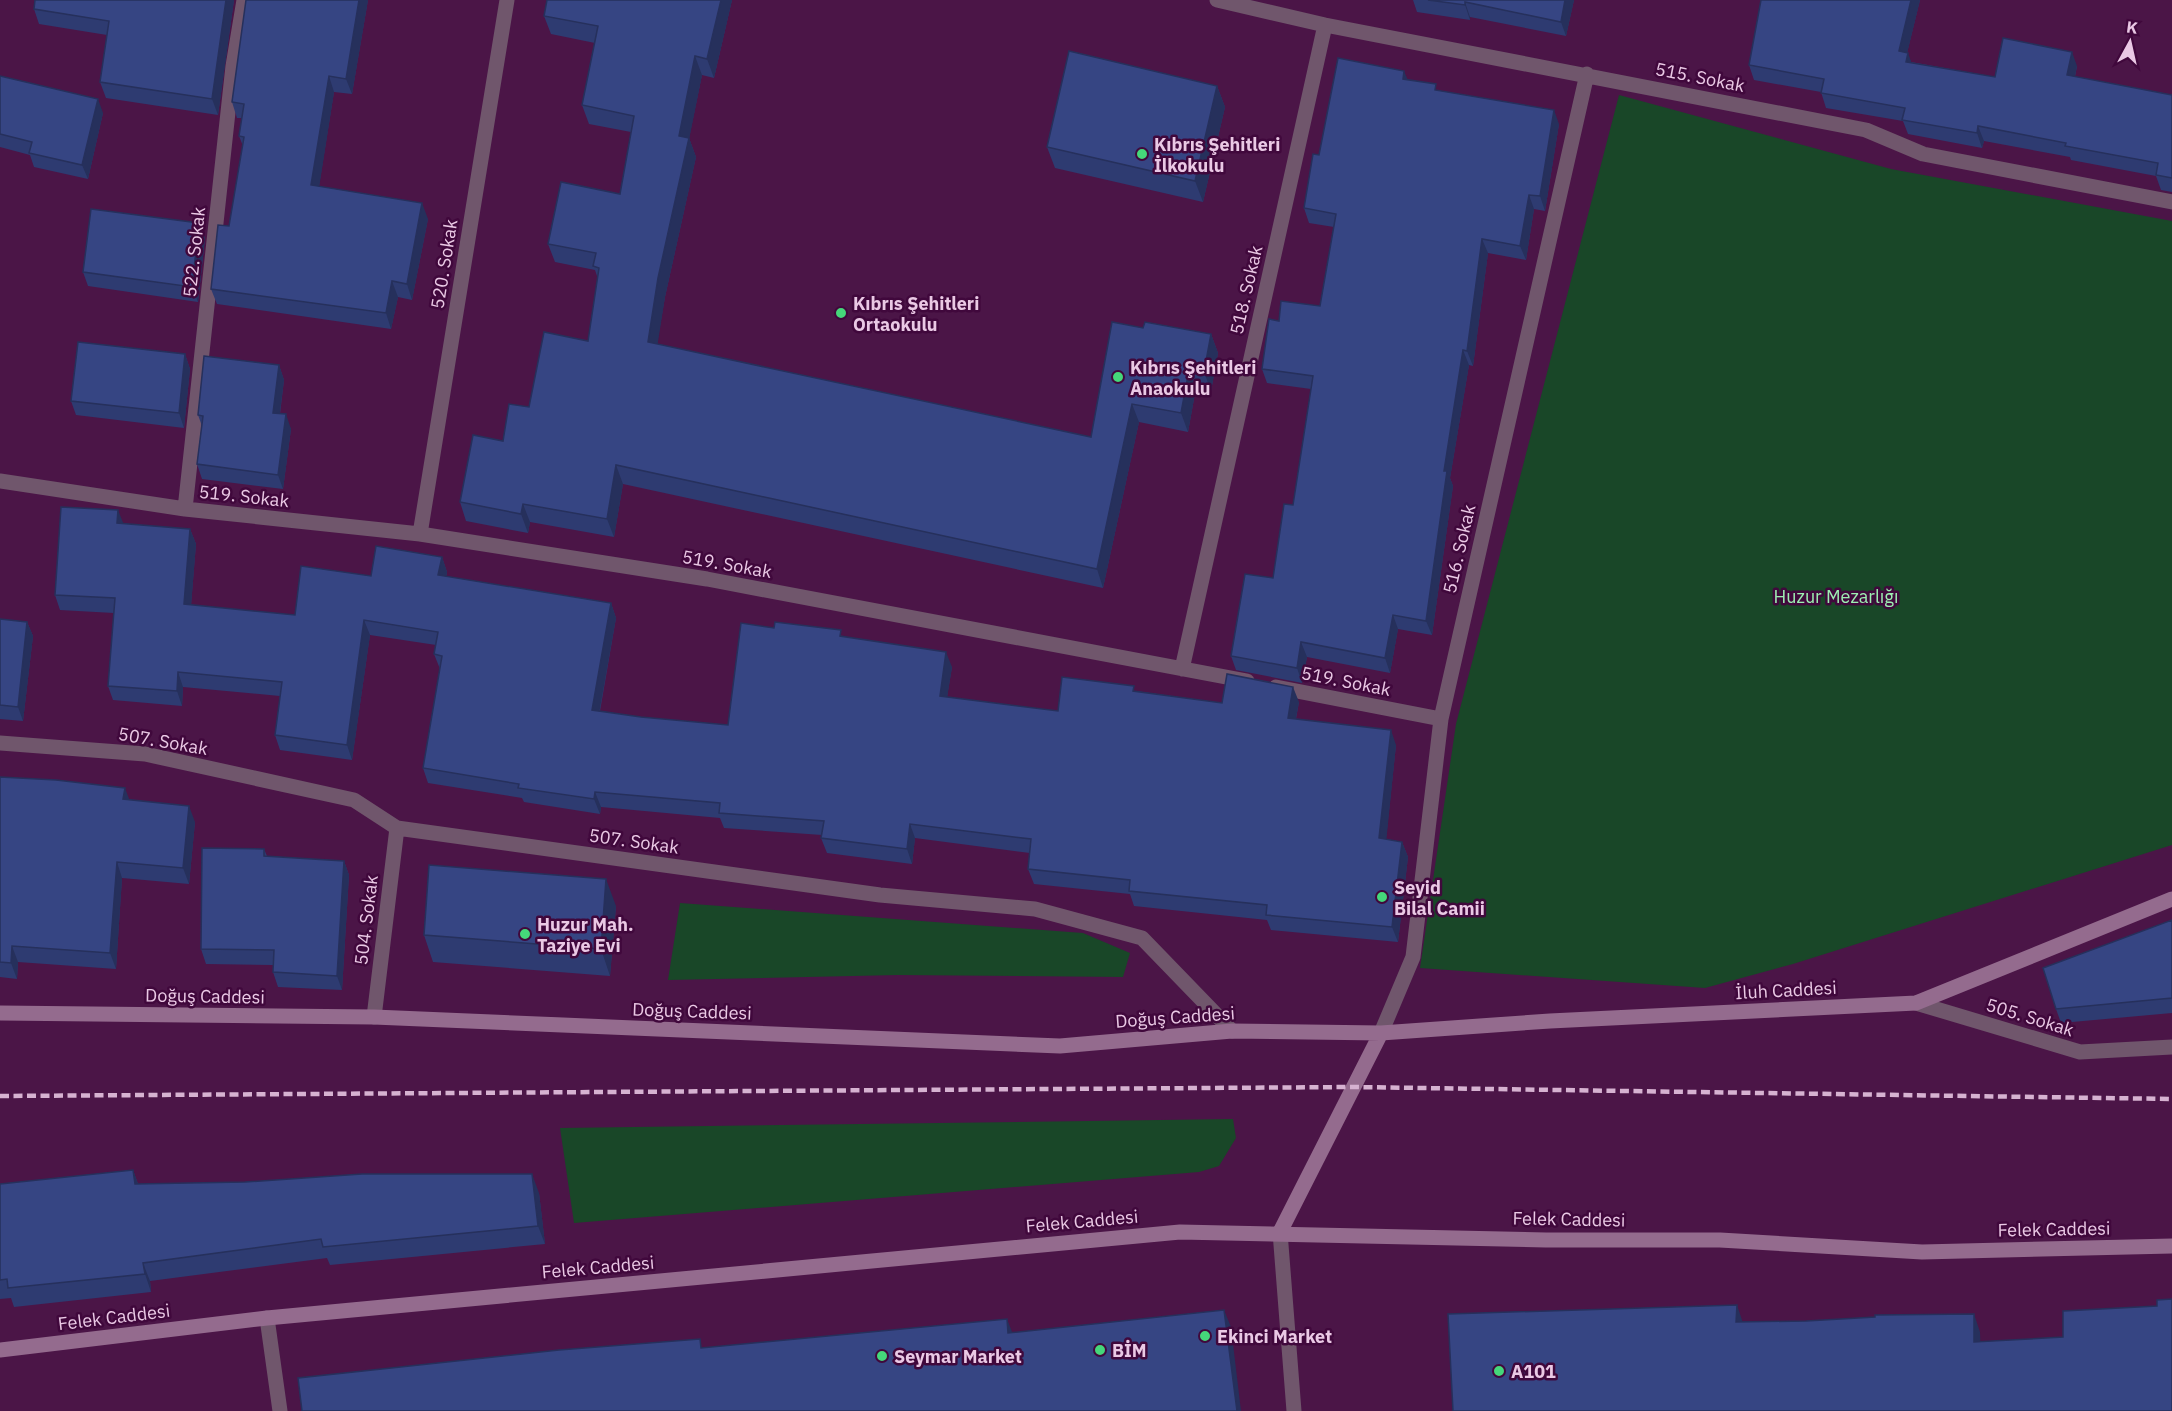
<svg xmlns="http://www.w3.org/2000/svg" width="2172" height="1411" viewBox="0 0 2172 1411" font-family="'IBM Plex Sans',sans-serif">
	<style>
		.green { fill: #194728 }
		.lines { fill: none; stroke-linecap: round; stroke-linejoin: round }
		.street { stroke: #70566c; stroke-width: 15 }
		.secondary { stroke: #946b8e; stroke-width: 15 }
		.rail { stroke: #d6b2d1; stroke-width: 4.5; stroke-dasharray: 9 4.5; stroke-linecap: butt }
		.wall { fill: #2e3b71 }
		.shaded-wall { fill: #26305c }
		.building { fill: #364583; stroke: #26305c; stroke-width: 1.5 }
		.poi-dot { fill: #45d77a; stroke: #40083c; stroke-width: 2 }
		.labels { text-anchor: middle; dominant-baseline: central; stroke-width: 5; stroke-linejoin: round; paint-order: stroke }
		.street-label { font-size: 18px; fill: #eac9e5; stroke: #40083c }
		.poi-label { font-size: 18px; font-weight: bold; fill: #eac9e5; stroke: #40083c; text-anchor: start }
		.park-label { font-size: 18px; fill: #9df0b2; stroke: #40083c }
	</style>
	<rect width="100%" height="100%" fill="#4b1547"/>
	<path class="green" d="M1619,95L1891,169L2172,221V845L1793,964L1705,988L1420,968L1456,724Z
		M680,903L1083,933L1130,953L1123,977L898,975L668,980Z
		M1233,1119L1236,1138L1219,1166L1199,1172L574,1223L560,1128Z"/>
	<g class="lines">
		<path class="street" d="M1217,0L1325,25L1866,130L1923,154L2172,202
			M0,481L185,509L420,534L707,579L1247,681
			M185,509L233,66L244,0
			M420,534L507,0
			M1182,669L1325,25
			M1276,687L1441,719
			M0,743L145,754L354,800L397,828L880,895L1035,909L1142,938L1232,1031
			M1916,1003L2080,1052L2172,1047
			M374,1017L397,828
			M1381,1033L1413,957L1441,719L1587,74
			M1280,1232L1294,1411
			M267,1318L280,1411"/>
		<path class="secondary" d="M0,1013L374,1017L1060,1046L1232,1031L1381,1033L1550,1021L1916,1003L2172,899
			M1280,1232L1381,1033
			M0,1350L267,1318L1180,1232L1546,1240H1720L1922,1252L2172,1246"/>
		<path class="rail" d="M0,1096L1354,1087L2172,1099"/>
	</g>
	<path class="wall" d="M35,0H234L218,115L106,98L100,82L107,35L39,24L34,9Z
		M368,0L352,94L334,92L319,186L428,219L412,300L398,297L391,329L217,304L211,289L229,226L243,146L239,136L242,118H237L232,102Z
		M732,0L714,78L702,75L689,138L696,157L665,297L657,344L1091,437L1143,328L1211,334L1218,353L1211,391L1196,388L1188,432L1139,422L1103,588L623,484L614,537L530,522L528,533L466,521L460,502L503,441L529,407L588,341L598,279L595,270L555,262L548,244L620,194L631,132L589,124L582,105L595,43L551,34L544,16Z
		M1413,0H1574L1566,36L1470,17V20L1417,12Z
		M1761,0H1920L1907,53L1911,62L1995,77L2077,66L2075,77L2172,95V192L2161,190L2156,176L2071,160L2070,157L1984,141L1982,148L1908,134L1903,121L1826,108L1821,92L1754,80L1749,65Z
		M0,75V76L103,113L88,179L34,167L30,155L0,147Z
		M1408,80L1438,91L1559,124L1545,211L1534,209L1526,260L1488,253L1473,366L1469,365L1450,478L1453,486L1432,635L1398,629L1390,673L1307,657L1302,683L1236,670L1231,656L1273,578L1293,505L1311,389L1267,383L1262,369L1279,321L1320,306L1334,227L1309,223L1304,208L1319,155Z
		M1217,86L1225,107L1203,202L1055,168L1047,147Z
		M205,238L198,302L88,286L83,272Z
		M185,354L190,369L184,428L76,415L71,401Z
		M279,365L284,380L280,414L291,429L283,489L202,479L197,464L202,426L198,415Z
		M123,524L190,529L196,544L191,605L295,615L371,576L442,557L447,572L446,577L611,603L616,618L600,711L641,717L728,725L774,628L843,636L952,667L947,697L1058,711L1136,691L1222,703L1299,702L1296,719L1396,745L1386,839L1402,842L1408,857L1398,942L1271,930L1267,920L1134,906L1130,894L1034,884L1028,869L1030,853L915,838L912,864L827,853L821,838L822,835L724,828L720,818L601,807L600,814L524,802L522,798L428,783L423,768L440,669L434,654L436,645L370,635L352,760L280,750L275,735L280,696L183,687L182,706L113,700L108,686L114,613L60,610L55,595Z
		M0,619L27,622L33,636L23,721L0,719Z
		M0,777L129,800L195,822L189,884L122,878L116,969L18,962L17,979L0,977Z
		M264,849L267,856L344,861L349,875L342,990L278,987L273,972V965L206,964L201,949Z
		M616,906L610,976L433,962L424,935Z
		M2172,920V1013L2061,1023L2056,1009Z
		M133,1170L138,1184L539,1193L545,1244L330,1265L327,1258L150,1281L151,1292L14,1307L11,1298L0,1299V1184Z"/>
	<path class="shaded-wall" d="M226,0H234L218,115L212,99Z
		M359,0H368L352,94L346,79Z
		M721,0H732L714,78L707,59Z
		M1565,0H1574L1566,36L1561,22Z
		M1911,0H1920L1904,66L1899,51Z
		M1465,2L1470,17V20L1465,5Z
		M2072,52L2077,66L2072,90L2067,75Z
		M1908,53L1913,67L1906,62Z
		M695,56L702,75L688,145L689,138L696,157L665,297L655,361L648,342L679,136Z
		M1404,71L1410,85L1403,79Z
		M329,76L334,92L317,201L311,185Z
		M1217,86L1225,107L1203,202L1195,181Z
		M98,99L103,113L88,179L82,165Z
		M1554,110L1559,124L1545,211L1540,196Z
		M1978,126L1984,141L1982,148L1977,133Z
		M1529,195L1534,209L1526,260L1520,246Z
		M422,203L428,219L412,300L407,284Z
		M199,223L205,238L198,302L192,287Z
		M1482,239L1488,253L1473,366L1467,351Z
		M392,281L398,297L391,329L386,313Z
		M1211,334L1218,353L1211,391L1204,372Z
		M1463,350L1469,365L1450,478L1453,486L1432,635L1426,621L1444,471Z
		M185,354L190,369L184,428L179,413Z
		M279,365L284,380L278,427L273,413Z
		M1189,370L1196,388L1188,432L1181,413Z
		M1132,404L1139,422L1103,588L1097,569Z
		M286,414L291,429L283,489L278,475Z
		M616,465L623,484L614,537L607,519Z
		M523,504L530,522L528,533L521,514Z
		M118,510L124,525L117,523Z
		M190,529L196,544L190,619L184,604Z
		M442,557L447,572L444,590L438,575Z
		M611,603L616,618L597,725L592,710Z
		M1393,615L1398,629L1390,673L1385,658Z
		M364,620L370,635L352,760L347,745Z
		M27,622L33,636L23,721L18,707Z
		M1301,642L1307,657L1302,683L1297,668Z
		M946,652L952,667L945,711L940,696Z
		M178,672L183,687L182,706L177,691Z
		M1293,687L1299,702L1293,733L1288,718Z
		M1391,730L1396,745L1385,853L1379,838Z
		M125,788L131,804L123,799Z
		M595,792L601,807L600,814L594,799Z
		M189,806L195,822L189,884L183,868Z
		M910,824L915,838L912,864L907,849Z
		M1402,842L1408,857L1398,942L1392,927Z
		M344,861L349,875L342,990L337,976Z
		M117,862L122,878L116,969L110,953Z
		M606,879L616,906L610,976L601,949Z
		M12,946L18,962L17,979L11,963Z
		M133,1170L140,1189L135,1184Z
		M532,1174L539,1193L545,1244L538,1226Z
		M143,1263L150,1281L151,1292L145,1274Z
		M1737,1305L1743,1323L1736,1322Z
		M1224,1310L1231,1327L1241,1411H1237Z
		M1974,1314L1980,1332L1981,1360L1974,1342Z
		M1007,1319L1014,1337L1008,1333Z"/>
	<path class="building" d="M35,0H226L212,99L100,82L109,21L34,9Z
		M246,0H359L346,79L329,76L311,185L422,203L407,284L392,281L386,313L211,289L218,225L229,226L244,137L239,136L244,104L232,102Z
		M547,0H721L707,59L695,56L679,136L689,138L658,278L648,342L1091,437L1112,322L1143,328L1145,322L1211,334L1204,372L1189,370L1181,413L1132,404L1097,569L616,465L607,519L523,504L521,514L460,502L473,435L503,441L509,404L529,407L544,332L588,341L599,268L593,266L596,253L548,244L561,182L620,194L634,116L582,105L598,26L544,16Z
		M1428,0H1565L1561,22L1465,2V5Z
		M1761,0H1911L1899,51L1908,53L1906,62L1995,77L2003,38L2072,52L2067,75L2172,95V178L2156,175L2158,163L2065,146L2066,143L1978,126L1977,133L1902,120L1905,108L1821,93L1824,79L1749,65Z
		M1069,51L1217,86L1195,181L1047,147Z
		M1338,58L1404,71L1403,79L1436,84L1435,90L1554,110L1540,196L1529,195L1520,246L1482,239L1467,351L1463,350L1444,471H1447L1426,621L1393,615L1385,658L1301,642L1297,668L1231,656L1245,574L1273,578L1284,504L1293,505L1313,376L1262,369L1269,319L1279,321L1281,301L1320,306L1336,214L1304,208L1313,154L1319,155Z
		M0,76L98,99L82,165L29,153L32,142L0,134Z
		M91,209L199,223L192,287L83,272Z
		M78,342L185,354L179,413L71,401Z
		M204,356L279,365L273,413L286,414L278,475L197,464L203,416L198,415Z
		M61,507L118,510L117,523L190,529L184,604L295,615L301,566L371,576L376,546L442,557L438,575L611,603L592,710L641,717L728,725L741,623L774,628L775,622L841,630L840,636L946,652L940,696L1058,711L1062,677L1134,686L1133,691L1222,703L1227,674L1293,687L1288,718L1391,730L1379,838L1402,842L1392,927L1266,915L1267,905L1129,891L1130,880L1028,869L1031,839L910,824L907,849L821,838L824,821L719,813L720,803L595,792L594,799L518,788L519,784L423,768L442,656L434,654L438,632L364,620L347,745L275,735L282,682L178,672L177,691L108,686L115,598L55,595Z
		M0,619L27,622L18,707L0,705Z
		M0,777L56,780L125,788L123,799L189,806L183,868L117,862L110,953L12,946L11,963L0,962Z
		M202,848L264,849V856L344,861L337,976L273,972L274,950L201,949Z
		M429,865L606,879L601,949L424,935Z
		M2172,920V998L2056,1009L2043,968Z
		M133,1170L135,1184L245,1182L362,1174H532L538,1226L323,1247L321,1239L143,1263L145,1274L8,1288L7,1279L0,1280V1184Z
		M2172,1299V1411H1453L1448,1314L1737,1305L1736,1322L1806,1321L1875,1317V1315L1974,1314V1342L2063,1337V1311L2157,1306V1300Z
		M1224,1310L1237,1411H302L298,1378L559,1350L700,1339L701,1348L1007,1319L1008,1333Z"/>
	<g class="poi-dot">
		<circle cx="1142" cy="154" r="6"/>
		<circle cx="841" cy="313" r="6"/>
		<circle cx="1118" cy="377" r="6"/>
		<circle cx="1382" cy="897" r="6"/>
		<circle cx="525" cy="934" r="6"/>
		<circle cx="1205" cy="1336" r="6"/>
		<circle cx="1100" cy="1350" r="6"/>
		<circle cx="882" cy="1356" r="6"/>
		<circle cx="1499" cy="1371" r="6"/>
	</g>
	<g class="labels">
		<g class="street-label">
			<text transform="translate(1700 77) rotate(11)">515. Sokak</text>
			<text transform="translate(194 252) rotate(-84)">522. Sokak</text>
			<text transform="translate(444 264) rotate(-81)">520. Sokak</text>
			<text transform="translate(1246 290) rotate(-77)">518. Sokak</text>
			<text transform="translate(244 496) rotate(6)">519. Sokak</text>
			<text transform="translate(1459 549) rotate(-77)">516. Sokak</text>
			<text transform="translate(727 564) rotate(10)">519. Sokak</text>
			<text transform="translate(1346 681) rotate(11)">519. Sokak</text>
			<text transform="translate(163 741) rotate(10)">507. Sokak</text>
			<text transform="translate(634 841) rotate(8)">507. Sokak</text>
			<text transform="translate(366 920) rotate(-83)">504. Sokak</text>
			<text transform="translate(1786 990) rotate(-3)">İluh Caddesi</text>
			<text transform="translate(205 996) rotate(1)">Doğuş Caddesi</text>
			<text transform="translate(692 1011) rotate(2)">Doğuş Caddesi</text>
			<text transform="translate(1175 1017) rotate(-4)">Doğuş Caddesi</text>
			<text transform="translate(2030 1017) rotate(17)">505. Sokak</text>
			<text transform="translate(1569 1219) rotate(1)">Felek Caddesi</text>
			<text transform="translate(1082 1221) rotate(-5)">Felek Caddesi</text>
			<text transform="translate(2054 1229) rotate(-1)">Felek Caddesi</text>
			<text transform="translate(598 1267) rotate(-5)">Felek Caddesi</text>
			<text transform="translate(114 1317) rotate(-7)">Felek Caddesi</text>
		</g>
		<g class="poi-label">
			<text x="1154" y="144">Kıbrıs Şehitleri<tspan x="1154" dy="21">İlkokulu</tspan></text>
			<text x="853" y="303">Kıbrıs Şehitleri<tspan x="853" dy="21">Ortaokulu</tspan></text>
			<text x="1130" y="367">Kıbrıs Şehitleri<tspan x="1130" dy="21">Anaokulu</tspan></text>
			<text x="1394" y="887">Seyid<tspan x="1394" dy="21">Bilal Camii</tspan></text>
			<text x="537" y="924">Huzur Mah.<tspan x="537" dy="21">Taziye Evi</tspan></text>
			<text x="1217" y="1336">Ekinci Market</text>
			<text x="1112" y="1350">BİM</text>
			<text x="894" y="1356">Seymar Market</text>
			<text x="1511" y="1371">A101</text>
		</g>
		<g class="park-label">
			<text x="1836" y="596">Huzur Mezarlığı</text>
		</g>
	</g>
	<g transform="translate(2130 42) rotate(8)" stroke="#40083c" stroke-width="4.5" paint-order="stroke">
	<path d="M0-4.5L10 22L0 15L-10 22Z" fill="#eac9e5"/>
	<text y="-9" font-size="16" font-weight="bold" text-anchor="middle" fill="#eac9e5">K</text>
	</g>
</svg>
